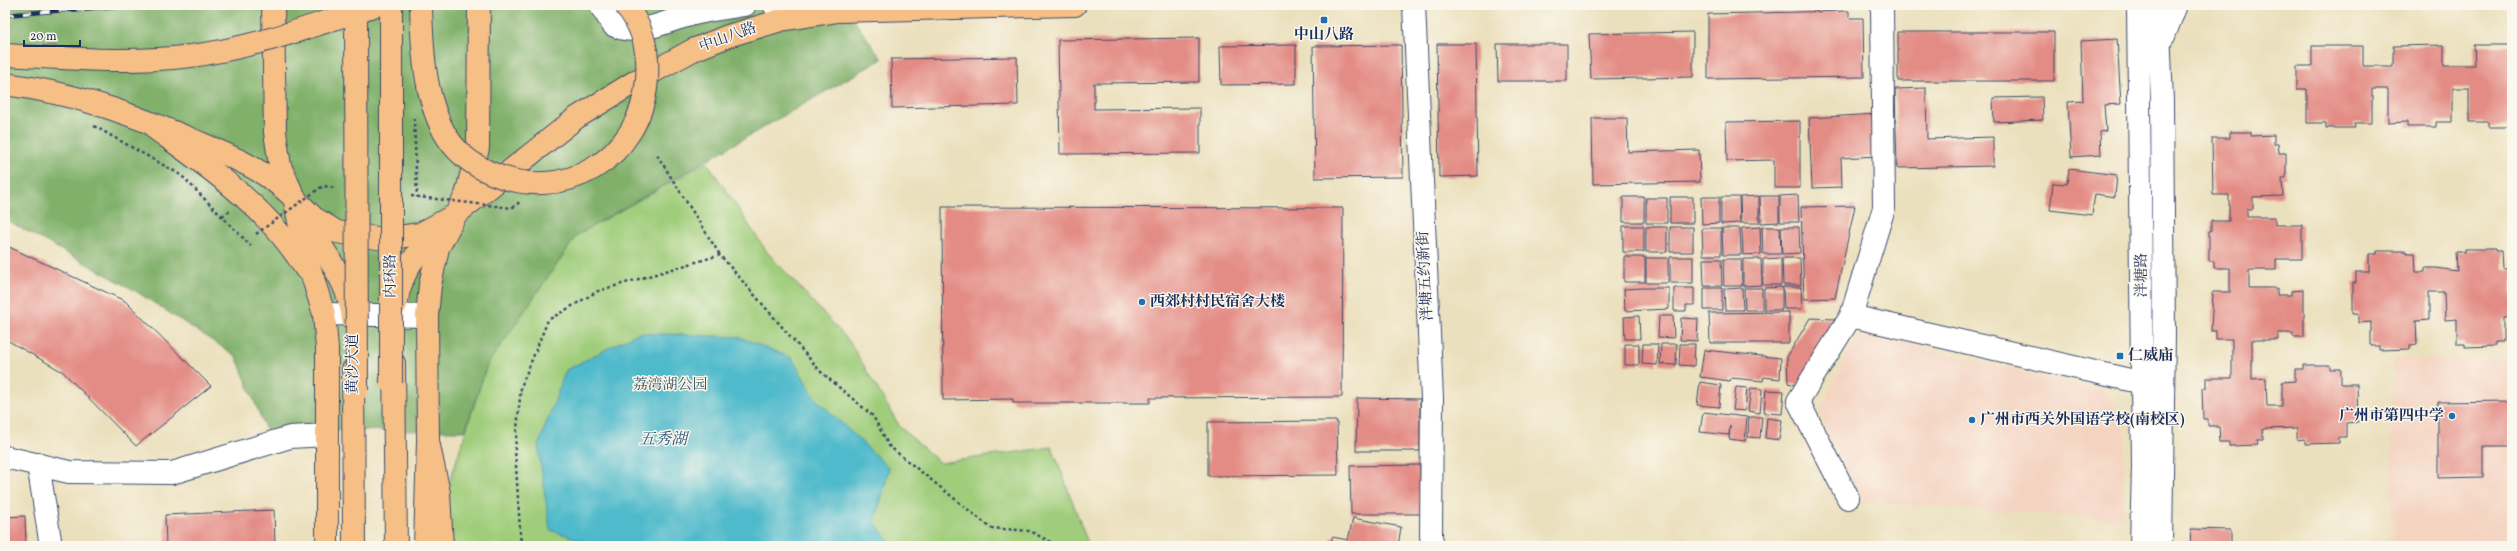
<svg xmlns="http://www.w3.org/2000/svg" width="2517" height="551" viewBox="0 0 2517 551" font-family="Vollkorn,'Noto Serif SC',serif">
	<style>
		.built { fill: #f4d3c1 }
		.green { fill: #a0cd7b; stroke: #5e7e6c }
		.forest { fill: #80b06b; stroke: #4e7064 }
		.water { fill: #4fbacb; stroke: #357494 }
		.building { fill: #e38c85 }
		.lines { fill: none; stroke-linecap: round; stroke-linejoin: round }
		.minor-casing { stroke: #3a4a6c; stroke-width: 24 }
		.major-casing { stroke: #3a4a6c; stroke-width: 24 }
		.highway-casing { stroke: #3a4a6c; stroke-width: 24 }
		.path { stroke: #3a4a6c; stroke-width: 2.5; stroke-dasharray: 3 3; stroke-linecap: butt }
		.minor { stroke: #fff; stroke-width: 22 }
		.major { stroke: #f5bf86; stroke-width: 22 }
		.highway { stroke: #f5bf86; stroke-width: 22 }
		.rail-casing { stroke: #1b2f5e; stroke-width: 4.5 }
		.rail { stroke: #fbf7ec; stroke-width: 3; stroke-dasharray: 9; stroke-linecap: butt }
		.highway-bridge-casing { stroke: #3a4a6c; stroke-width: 24; stroke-linecap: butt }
		.path-bridge { stroke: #3a4a6c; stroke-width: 2.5; stroke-dasharray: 3 3; stroke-linecap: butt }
		.highway-bridge { stroke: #f5bf86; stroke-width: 22 }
		.poi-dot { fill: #1f6fb2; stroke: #fbf7ec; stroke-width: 1.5 }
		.labels { text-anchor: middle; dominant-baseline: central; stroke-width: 3; stroke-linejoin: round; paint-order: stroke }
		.poi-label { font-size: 15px; font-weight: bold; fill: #1b2f5e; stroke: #fbf7ec; text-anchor: start }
		.street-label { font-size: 15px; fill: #1b2f5e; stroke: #fbf7ec }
		.park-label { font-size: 15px; fill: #3c5665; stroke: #fbf7ec }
		.water-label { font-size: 16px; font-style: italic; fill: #2b597f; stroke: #fbf7ec }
	</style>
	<rect width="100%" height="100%" fill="#fbf7ec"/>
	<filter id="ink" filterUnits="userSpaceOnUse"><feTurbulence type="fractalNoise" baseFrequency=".025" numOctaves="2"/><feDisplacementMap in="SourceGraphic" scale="8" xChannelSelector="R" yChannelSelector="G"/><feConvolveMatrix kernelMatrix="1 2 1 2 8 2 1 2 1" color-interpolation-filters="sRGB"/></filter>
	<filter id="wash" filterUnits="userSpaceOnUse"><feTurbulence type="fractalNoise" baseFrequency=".012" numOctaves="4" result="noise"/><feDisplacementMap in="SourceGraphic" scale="16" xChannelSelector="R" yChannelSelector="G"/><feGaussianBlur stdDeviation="0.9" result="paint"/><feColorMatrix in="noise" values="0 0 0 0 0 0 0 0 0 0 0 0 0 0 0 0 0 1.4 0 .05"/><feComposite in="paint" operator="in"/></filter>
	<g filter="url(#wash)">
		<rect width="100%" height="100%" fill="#ebe0bd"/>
		<path class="built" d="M1859,332L2110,393L2125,427L2122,519L1862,502L1819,413Z
			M2512,358V546H2392L2391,472L2393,359Z"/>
		<path class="green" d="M707,162L767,252L849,341L900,427L940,463L1052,447L1089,546H446V493L487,365L577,235Z"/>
		<path class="forest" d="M5,5H843L882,59L577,235L487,365L465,431L266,430L236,356L134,290L5,219Z"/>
		<path class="water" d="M638,333L739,337L792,358L815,398L889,468L875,523L893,546H599L550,530L538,446L566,370Z"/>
		<g id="blocks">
			<path class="building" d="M1849,11V18H1863L1864,77L1708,79V14Z
				M1693,32V77L1591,79L1589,34Z
				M1898,32H2054V81H1898Z
				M1199,38V82L1094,83V109L1200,108V153L1060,154L1058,40Z
				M2117,39L2121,104L2104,105L2106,131L2100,132L2101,155L2071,157L2068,102L2083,101L2081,41Z
				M1437,44H1476L1478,176L1439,177Z
				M1497,44H1567V81H1498Z
				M1296,45V84L1221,85L1220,46Z
				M1401,45L1403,177L1315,178L1313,46Z
				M2444,45V65H2475L2474,45H2512V127H2488V122H2469V88H2453V122H2436V127H2407V122L2388,123V89H2372V123H2354L2355,128H2326V123H2307V89H2297V66H2312V46H2363V66H2393V46Z
				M1017,57L1018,105L892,108L891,59Z
				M1926,88L1927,139L1993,137V166L1897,168L1895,89Z
				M2042,97L2043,120L1994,122L1993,98Z
				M1876,114L1878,156L1841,158L1842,187L1812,188L1809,118Z
				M1592,118H1627L1628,152L1699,150L1700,182L1593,184Z
				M1800,121V188H1774V160L1727,161L1726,122Z
				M2230,132H2251V136L2274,135V144H2278L2279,153H2286V178H2282L2283,196L2253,197V209H2247V217H2275V225H2302V259H2276V270H2249V288H2277V295H2291V291L2304,290V337H2293V333H2278V340H2252V379L2266,378L2267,406H2282V382L2295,381V369H2303V365H2330V369H2341V384H2357L2358,422L2346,423V437H2339V443L2305,444V439L2297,440V428L2263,429V440H2257L2258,445L2229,446V442H2220L2219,426H2208V419H2203L2202,388H2206V378H2232V339H2216V331H2211L2213,292H2230V268H2214V261H2209V231H2211V221H2229V195H2213L2212,138H2230Z
				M2069,169L2117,175L2115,197L2095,194L2092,215L2050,210L2053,183L2067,184Z
				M1798,195L1799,222H1780V196Z
				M1759,196V223H1741L1740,197Z
				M1760,196H1779V222L1761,223Z
				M1623,197H1644V222H1623Z
				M1670,197H1693V223H1670Z
				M1701,197H1719V223L1702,224Z
				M1721,197H1739L1740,223L1721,224Z
				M1646,198H1667V223H1646Z
				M1855,206L1835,298L1804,299L1801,207Z
				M942,207L1343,208L1342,397L1150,398V403H1013V399L943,400Z
				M1623,226H1644V252H1623Z
				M1646,227H1667V252H1646Z
				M1670,227H1693V252H1670Z
				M1760,227L1761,254L1743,255L1742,228Z
				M1762,227H1780L1781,254H1763Z
				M1781,227H1799L1800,253L1782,254Z
				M1702,228H1721V255H1703Z
				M1722,228H1740L1741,255H1723Z
				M7,246L125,301L211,386L136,446L63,372L5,339Z
				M2465,249H2495V251H2502L2503,269H2512V317L2503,318V342H2496V346L2465,347V344H2457V319L2445,320L2444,292H2429V320L2416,321L2417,344L2410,345V349L2379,350V346H2371V322L2359,323V313H2353V283H2356V272H2369V254H2377V251H2407V253H2415L2416,272H2425V268H2436L2457,271L2456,252H2465Z
				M1624,257H1645V282H1624Z
				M1670,257H1693V283H1670Z
				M1646,258H1668V283H1646Z
				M1781,258V285H1763V259Z
				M1782,258H1800L1801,285H1783Z
				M1703,259H1721L1722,286H1704Z
				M1723,259H1741L1742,286H1724Z
				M1743,259H1761L1762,285L1743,286Z
				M1782,287V310H1764V288Z
				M1783,287H1801L1802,309H1784Z
				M1644,288H1669V309L1625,311L1624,289Z
				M1674,288H1694V305H1686V311H1674Z
				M1704,288H1722V310H1704Z
				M1742,288L1743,310H1725L1724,289Z
				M1744,288H1762V310H1745Z
				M1789,312V343H1710L1709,313Z
				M1639,316L1640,339H1625L1624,317Z
				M1659,316H1673L1674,338L1658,337Z
				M1681,318L1698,319L1697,341L1680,340Z
				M1810,318L1835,319L1799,386L1788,383L1787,357Z
				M1625,344H1639V365H1625Z
				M1643,344H1658L1657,365L1642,364Z
				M1661,344H1677L1676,365L1660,364Z
				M1680,344H1695L1694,366L1679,365Z
				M1704,350L1781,358L1780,379L1764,377L1763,381L1731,378L1730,381L1700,377Z
				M1700,382L1721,385L1719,407L1697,405Z
				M1736,387L1747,388L1745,411L1733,410Z
				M1751,388L1762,389L1760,413L1748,411Z
				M1766,390L1784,391L1782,414L1764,413Z
				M1357,398L1420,399V451H1356Z
				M2512,401V446H2483V477L2438,478V402Z
				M1703,412L1747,417L1745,441L1729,439L1730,425L1729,435L1700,432Z
				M1749,417H1762L1760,438L1748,437Z
				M1767,418L1782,420L1779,440L1765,438Z
				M1337,421L1338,475L1208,476V422Z
				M1420,465L1421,514H1351L1350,466Z
				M274,510L275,546H166L165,515Z
				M25,516L26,546H5V517Z
				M1353,518L1401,527L1398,546H1331L1332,537L1348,540Z
				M2191,529L2231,530V546H2190Z"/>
		</g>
	</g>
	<g filter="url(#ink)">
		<use href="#blocks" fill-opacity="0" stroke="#3a4a6c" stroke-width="1"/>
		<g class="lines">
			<defs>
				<path id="minor" d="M600,5L613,25C638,38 665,21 690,15C708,10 726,8 745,5
					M774,5L825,10
					M1414,5L1432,398L1431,536L1433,546
					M2138,5L2143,466L2141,546
					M2158,5L2162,101L2164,333L2161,546
					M2164,36L2176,5
					M324,314L427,316
					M1851,316L2143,383
					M5,457L69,472L172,473L290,437L327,435
					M38,464L51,546
					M1848,498L1798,401L1851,316L1884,208L1882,5"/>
				<path id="major" d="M273,5L275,132L280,166L294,197L306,256L324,314L327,348V546
					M156,129C212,170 268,208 305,268
					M301,205L314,218L337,232L384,239L420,234L455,215L576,118L636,81L693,50L728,36L781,20L838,11L1075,5
					M442,546L439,493L428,441L427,316L430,285L438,248L466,195L478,148L479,5"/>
				<path id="highway" d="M5,84C75,93 128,113 193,140C228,155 264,169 292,196C305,207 315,235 324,250C337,271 351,294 353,320
					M396,305C401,265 426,241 455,215
					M394,363L396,546
					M353,370L354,546
					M425,546L428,441"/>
			</defs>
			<use href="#minor" class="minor-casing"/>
			<use href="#major" class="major-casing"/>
			<use href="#highway" class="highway-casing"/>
			<path class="path" d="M414,118L417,197
				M94,126L181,175L251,246
				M657,155L720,255
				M222,216L230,211
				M521,546L515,450L521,387L548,320L598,291L720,255L821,372L873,416L889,446L991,528L1030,531L1058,546"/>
			<use href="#minor" class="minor"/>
			<use href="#major" class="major"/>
			<use href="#highway" class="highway"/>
			<defs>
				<path id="rail" d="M5,15L128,5"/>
			</defs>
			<use href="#rail" class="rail-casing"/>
			<use href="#rail" class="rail"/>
			<defs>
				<path id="highway-bridge" d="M356,5L357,390
					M391,5V383
					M421,5C422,46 424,95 444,132C454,150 471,164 489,172C563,206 641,159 647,79C649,52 643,26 625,5
					M5,55C66,58 129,64 191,56C254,48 315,25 376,5"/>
			</defs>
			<use href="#highway-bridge" class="highway-bridge-casing"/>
			<path class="path-bridge" d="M411,196L512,208L521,201
				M256,234L323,186L336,188"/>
			<use href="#highway-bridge" class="highway-bridge"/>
		</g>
	</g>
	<g class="poi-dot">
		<rect x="1320" y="16" width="8" height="8" rx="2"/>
		<circle cx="1142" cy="302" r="4"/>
		<rect x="2116" y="352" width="8" height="8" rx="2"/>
		<circle cx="2452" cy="416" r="4"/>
		<circle cx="1972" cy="420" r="4"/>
	</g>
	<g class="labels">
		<g class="poi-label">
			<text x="1324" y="35" text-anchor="middle">中山八路</text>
			<text x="1150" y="302">西郊村村民宿舍大楼</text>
			<text x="2128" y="356">仁威庙</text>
			<text x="2444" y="416" text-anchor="end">广州市第四中学</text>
			<text x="1980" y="420">广州市西关外国语学校(南校区)</text>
		</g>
		<g class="street-label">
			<text transform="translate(728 38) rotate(-20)">中山八路</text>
			<text transform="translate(2142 275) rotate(-90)">泮塘路</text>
			<text transform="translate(391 276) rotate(-90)">内环路</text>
			<text transform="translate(1426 276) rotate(-93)">泮塘五约新街</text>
			<text transform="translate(353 364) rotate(-90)">黄沙大道</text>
		</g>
		<g class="park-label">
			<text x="670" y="385">荔湾湖公园</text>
		</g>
		<g class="water-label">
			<text x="663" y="440">五秀湖</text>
		</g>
	</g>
	<rect width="2517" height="551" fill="none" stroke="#fbf7ec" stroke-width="20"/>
	<path d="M24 40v6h56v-6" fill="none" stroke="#1b2f5e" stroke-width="2"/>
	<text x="30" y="40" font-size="12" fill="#1b2f5e" stroke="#fbf7ec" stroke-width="3" paint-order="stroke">20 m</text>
</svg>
